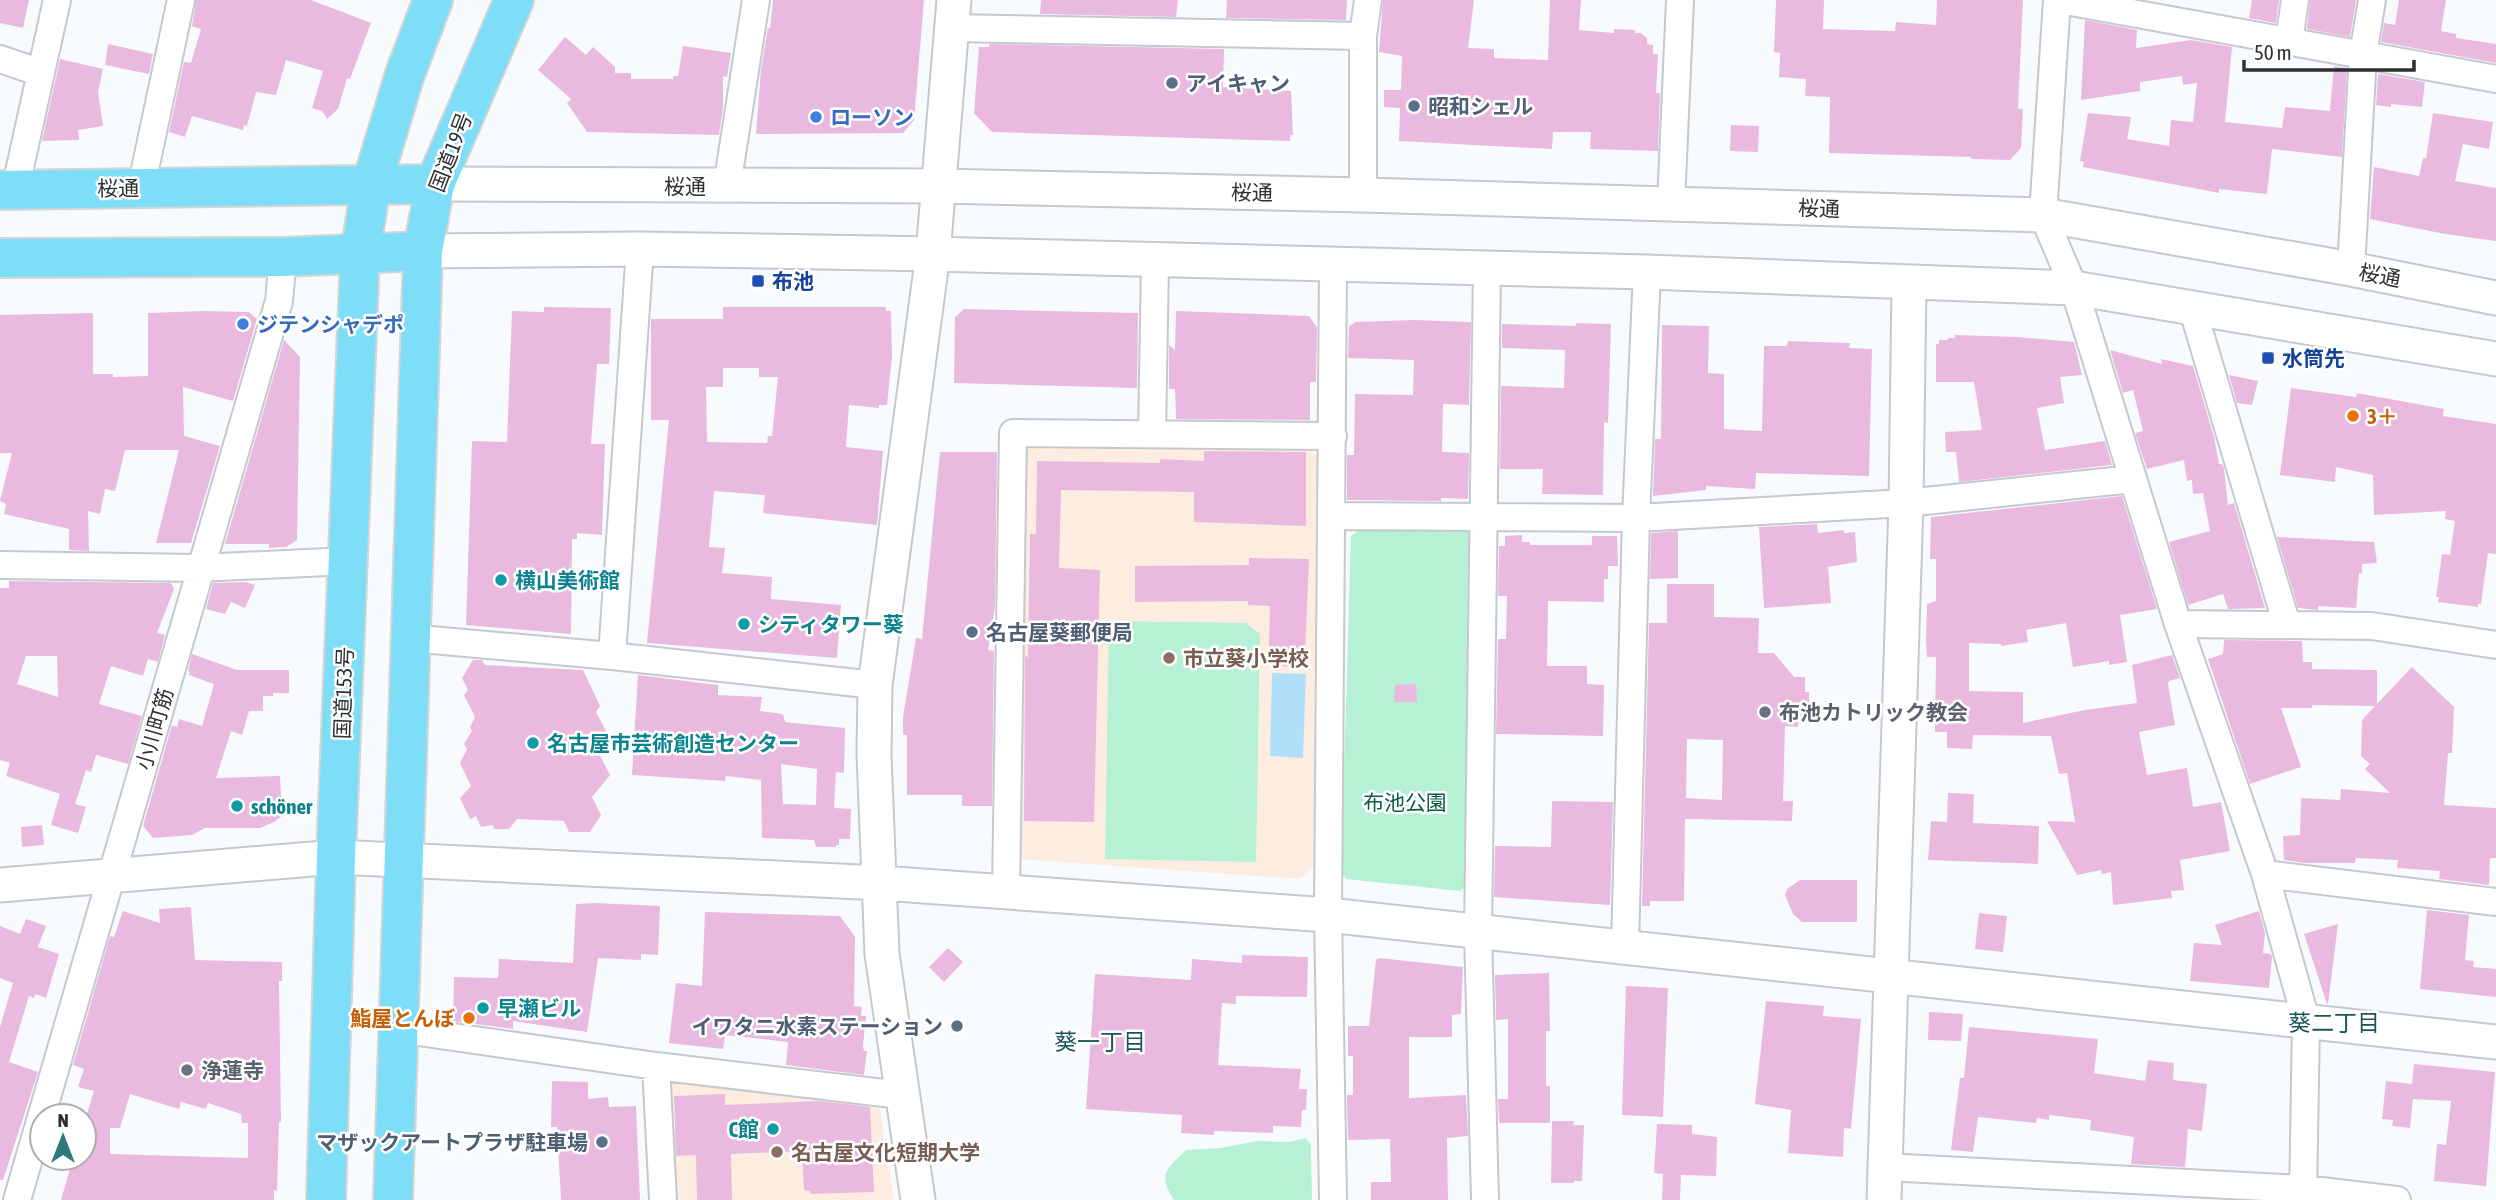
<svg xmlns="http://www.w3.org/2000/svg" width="2496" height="1200" viewBox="0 0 2496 1200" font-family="'Asap Condensed','Noto Sans JP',sans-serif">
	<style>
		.education { fill: #fdede1 }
		.green { fill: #b6f1d5 }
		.water { fill: #b0dff9 }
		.building { fill: #e9b9e0; fill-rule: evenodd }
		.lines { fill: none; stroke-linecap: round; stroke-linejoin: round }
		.minor-casing { stroke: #c4c9ce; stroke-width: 30 }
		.tertiary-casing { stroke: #c4c9ce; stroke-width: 37 }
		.trunk-casing { stroke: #d5d5d6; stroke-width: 42 }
		.minor { stroke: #fff; stroke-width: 26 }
		.tertiary { stroke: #fff; stroke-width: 33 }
		.trunk { stroke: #7edef7; stroke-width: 38 }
		.service-dot { fill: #5c6f8a; stroke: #fff; stroke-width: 2.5 }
		.shop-dot { fill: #3f7fe0; stroke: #fff; stroke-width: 2.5 }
		.transit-dot { fill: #1a4fb4; stroke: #fff; stroke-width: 2.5 }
		.food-dot { fill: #e8710a; stroke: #fff; stroke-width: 2.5 }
		.culture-dot { fill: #0f9aa8; stroke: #fff; stroke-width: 2.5 }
		.education-dot { fill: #8d6e63; stroke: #fff; stroke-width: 2.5 }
		.worship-dot { fill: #6b7280; stroke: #fff; stroke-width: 2.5 }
		.labels { text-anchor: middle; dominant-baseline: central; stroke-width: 5; stroke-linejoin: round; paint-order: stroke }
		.service-label { font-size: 21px; font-weight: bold; fill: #4e5e75; stroke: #fff; text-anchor: start }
		.shop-label { font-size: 21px; font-weight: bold; fill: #366cbe; stroke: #fff; text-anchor: start }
		.street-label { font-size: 21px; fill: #2d2f31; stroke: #fff }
		.transit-label { font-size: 21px; font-weight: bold; fill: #164399; stroke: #fff; text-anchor: start }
		.food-label { font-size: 21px; font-weight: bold; fill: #c56008; stroke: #fff; text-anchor: start }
		.culture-label { font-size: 21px; font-weight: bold; fill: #0d838f; stroke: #fff; text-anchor: start }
		.education-label { font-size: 21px; font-weight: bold; fill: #785e54; stroke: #fff; text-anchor: start }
		.worship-label { font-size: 21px; font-weight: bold; fill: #5b616d; stroke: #fff; text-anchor: start }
		.park-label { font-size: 21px; fill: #0b5b40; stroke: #fff }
		.neighbourhood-label { font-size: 23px; fill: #1a5659; stroke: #fff }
	</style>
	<rect width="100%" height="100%" fill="#f8fbfe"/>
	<path class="education" d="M1030,445L1309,449L1317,457L1314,867L1300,879L1018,859L1027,447Z
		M675,1076L879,1103L894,1200H670L664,1087Z"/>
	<path class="green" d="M1358,531H1469L1472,535L1466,886L1460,891L1346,879L1341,871L1351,536Z
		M1109,621L1246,623L1260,634L1256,862L1105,859Z
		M1306,1138L1311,1145L1312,1200H1174C1157,1173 1167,1169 1186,1150L1220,1148L1257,1141L1290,1142Z"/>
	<path class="water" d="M1272,673L1306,674L1303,758L1270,756Z"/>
	<path class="building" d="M0,0H29L23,28L0,23Z
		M196,0H311L371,23L350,79L347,78L338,109L327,119L322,111L312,108L323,71L286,60L276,95L256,92L247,126L244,125L243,130L192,116L185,137L169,132L184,62L191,63L201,29L192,26Z
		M773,0H924L914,120L903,133L756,134L761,69L768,28L770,29Z
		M1041,0H1178L1176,17L1040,14Z
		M1227,0H1347L1346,20L1226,18Z
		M1383,0H1474L1468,48L1494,49V58L1548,60L1550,0H1581L1579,30L1614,33V29L1635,30V33H1641L1647,38V44L1653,45V54H1658L1656,93H1660L1658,151L1590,149L1591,132H1553L1552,149L1399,141L1400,108L1384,107V90H1401L1402,56L1379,52Z
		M1776,0H1824L1823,29L1895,31L1896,22L1936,25L1937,0H2023L2018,109H2023L2021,148L2010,160L1971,159V157L1829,153L1830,97L1805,96L1806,79L1779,77L1780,53L1774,52Z
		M2252,0H2279L2276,23L2249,18Z
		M2310,0H2356L2350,37L2307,29Z
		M2399,0H2446L2441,31L2456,34V38L2496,44V63L2381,42L2384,23L2395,25Z
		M2085,20L2137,30L2136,48L2191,40L2232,47L2225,122L2282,128L2285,107L2330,111L2334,66L2347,68L2342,157L2272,149L2267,194L2219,189V193L2083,167L2084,162L2080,161L2088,113L2131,117L2127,139L2169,146L2171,120L2193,122L2197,83L2183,85L2182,76L2140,82V91L2081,100Z
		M565,37L586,55L593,47L615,67V73H631V79H673V76H678L683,46L731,53L727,77L723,76V108L719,135L587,132L567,103L571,99L538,70Z
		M108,44L153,54L149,74L105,65Z
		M989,44L1224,49L1223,87L1291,91L1293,135H1290V141L992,132L974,113L979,47H989Z
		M60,59L103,69L98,92L103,126L78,130L79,140L42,141Z
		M2378,74L2425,82L2422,107L2391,104V107L2376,105Z
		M2433,113L2493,122L2489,149L2463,144L2455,181L2496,188V241L2445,234L2370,219L2374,167L2419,176L2423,158H2426Z
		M1731,125L1759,126L1758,152L1730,151Z
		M544,307L611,308L609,364H597L591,444H605L602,535L577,533V539H572L571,634L466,625L472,441L507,442L512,311L544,312Z
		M723,307H886V311H891L892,357L887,405H879V408L849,405L846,447L883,451L877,525L763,513L765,495L714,491L709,547L725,548L722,573L772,577L771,599L841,605L837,658L647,643L669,420H651V319H723ZM723,368H759V377H778L772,436H768L767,443L707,442L706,387H723Z
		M964,309L1138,313L1137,388L954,383L955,317Z
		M203,311L249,312L257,319L233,401L183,387L184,436L220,446L191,543H156L179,450H125L115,491L105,489L100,514L88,511L89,551L69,550V529L4,514L6,504L0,501L12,453H0V315L93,313V374H113V377L148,376V313Z
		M1176,311L1309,316L1317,327L1316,382H1310V420L1176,419L1175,389H1169V345L1175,350Z
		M1415,320L1471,322L1469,405L1443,404L1442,452L1469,453L1468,499L1441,498V501L1347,500V455H1354L1355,394L1413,395L1414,360L1348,358L1349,326L1356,322Z
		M1576,323L1611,324L1608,423L1604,422L1603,495L1542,494L1543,469H1500L1501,386L1564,388L1565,350L1502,348V324L1576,326Z
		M1662,325L1709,326L1708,373L1724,374V429L1762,431L1764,346H1787L1788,341L1850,343L1849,348L1872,349L1869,476L1756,473L1755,489L1706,486V490L1653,496L1655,439H1661Z
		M1955,335L2017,337L2074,342L2082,375L2060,377L2064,403L2037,408L2045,450L2105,441L2112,465L1959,482L1956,452H1946L1945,432L1982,430L1974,382H1936V344H1939V340H1948V338H1955Z
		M284,340L300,357L297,540L286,547L269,548V544H225Z
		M2110,350L2162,364L2161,359L2193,366L2214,437L2219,464H2222L2224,468L2228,505L2234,503L2265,608L2228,609L2223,594L2188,605L2169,542L2210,531L2203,493L2193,494L2192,480L2187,481L2184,460L2147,469L2135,433L2143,431L2133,390L2123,393Z
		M2229,375L2258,381L2252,405L2237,403Z
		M2291,388L2356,397L2357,393L2444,409L2443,416L2496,424V554L2488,553L2481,604H2478V607L2438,602L2439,597H2436L2442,554L2450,555L2455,521L2445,519L2446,511L2374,515L2373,475L2336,467L2335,482L2280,475Z
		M1204,451L1306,452V526L1194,522V492L1061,490L1059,568L1100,570L1094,822L1024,821L1025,656L1028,657L1030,534H1036L1037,461L1160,463V459L1204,461Z
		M940,452H997L995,607L988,650L994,651L992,806H962V795H907V735H903V717L916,638L922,639Z
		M2122,496L2157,609L2120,615L2127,662L2109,665V661L2073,667L2066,623L2026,630L2028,642L2001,646V644L1969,643V691L2023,692V723L2085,710L2137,703L2132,665L2172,655L2180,678L2169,681L2168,684L2175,725L2139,732L2147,775L2187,768L2193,807L2221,802L2230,851L2180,860L2184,890L2171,891L2172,898L2113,905L2111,872L2102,874L2101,870L2077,875L2047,821L2075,822L2067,773L2059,774L2051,736L1973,735L1972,749L1947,748V732H1935L1936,657H1927L1926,641L1927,604L1936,601V559H1930L1931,517Z
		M1817,524L1818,533L1844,530V533L1855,532L1857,562L1828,567L1831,603L1764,608L1759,527Z
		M1678,531V578L1650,579L1651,533Z
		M1522,535V542H1530V545H1592V536H1617L1618,566H1608V579H1604V602L1548,601L1547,666H1587V684L1604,685L1603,736L1496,734L1498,639H1506L1507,596H1498L1499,546H1505V536Z
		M2277,537L2374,542L2377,563L2362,564V574L2359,573L2356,608L2318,606V610L2298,608Z
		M1249,558L1309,559L1305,654H1293L1292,667L1273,665L1275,653H1271L1269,645L1270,606L1248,605V601L1135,602V566L1249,565Z
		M9,581L171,583L174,589L157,633L165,635L158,662L148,659L143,676L111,666L99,704L142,716L128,764L96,755L91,772L86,770L75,804L86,807L78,833L51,825L60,794L6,776L10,763L0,760V588H9ZM26,656H57L58,697L17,684Z
		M246,582L255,585L245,608L231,602L225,614L206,609L213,583Z
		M1667,584H1714V617L1759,618L1758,653H1774L1794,677H1805V692H1809V711H1803V718H1799L1798,727L1785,726L1783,801H1793L1792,821L1685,819L1684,901H1650V906H1642L1649,623H1667ZM1687,739L1723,740L1722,800L1686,798Z
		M2224,640L2302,641L2303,662H2312V669L2377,670V704L2412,667L2454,707L2452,753H2448L2444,805L2496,808V858H2490L2489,885L2439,879L2440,871L2397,868L2398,860L2356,858L2355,863H2305L2284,860L2283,836L2300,835L2301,798L2340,800L2341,789L2390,793L2365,769L2370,764L2361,756L2362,720L2375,706L2312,705V708H2281L2301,767L2250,784L2208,659L2223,654Z
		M192,654L237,670H289V693H273V696H263V711H249L242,735L231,731L216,778L280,776L282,816L274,822L260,828H205L192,835L153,838L143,826L172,725L177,727L179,719L202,726L214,684L189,675L190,672L188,671Z
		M473,660H482L485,665L583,670L600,706L596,712L606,731L595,746L610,775L592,797L601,815L590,832H569L564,821L517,819L509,829H494L493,825L481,827L476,816L470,819L460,798L471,786L460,763L467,749L464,744L472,731L470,727L475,717L464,695L468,690L462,678Z
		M638,675L718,685V695L762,697L760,711L783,714L785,722L845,728L844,773L836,772L834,808L851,809L850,839H839V845H836V847H816L814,840L762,838L761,780L726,776L725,781L632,775ZM781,764L817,769L816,805L783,804Z
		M1416,684L1417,702H1394L1395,685Z
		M1948,793L1974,794L1973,823L2039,826L2038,864L1928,860L1931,821L1947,822Z
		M1552,801L1613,802L1610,905L1494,897L1495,846L1551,847Z
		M42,825L44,845L22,847L21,827Z
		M1800,880H1857V922H1802L1793,914L1785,895L1787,889Z
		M595,903L660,906L658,955L641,954V960L598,958L587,1032L513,1021V1029L453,1021L454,977L498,978L499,959L573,963L576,904Z
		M191,907L195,960L282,962V981H279L281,1122H279L277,1191L274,1190V1200H61L73,1158H84V1123L94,1091L78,1087L84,1069L73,1065L110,936L114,937L123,911L160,923L159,909ZM130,1094L179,1109L181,1102L206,1109L208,1103L241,1114L242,1123H248V1158L110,1154V1128H120Z
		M2427,910L2469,915L2465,960L2474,961L2473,967L2496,969V997L2420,989Z
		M2259,911L2265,933L2263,953L2271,954L2272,957L2269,988L2190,981L2194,943L2222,945L2215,925Z
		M705,912L840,916L855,937L854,1006L862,1007L861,1016H866L863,1046L864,1051H867L864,1075L786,1065L788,1042L725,1035L723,1049L669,1043L676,983L702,986Z
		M1979,913L2007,916L2003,952L1975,949Z
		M26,919L46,926L38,947L59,954L46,998L35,994L34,998L29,996L9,1062L38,1072L3,1180H0V1027L13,983L0,978V926L20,934Z
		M2338,924L2328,1004H2327L2304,934Z
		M948,948L963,962L944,982L929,967Z
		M1242,955L1308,957L1307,997L1236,996V1004L1222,1003L1218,1065L1301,1069L1299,1089H1307L1306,1110H1302L1301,1127L1273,1126V1133L1214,1131V1135L1181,1133L1182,1115L1086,1109L1095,974L1191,980L1192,959L1242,963Z
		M1379,958L1463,967L1461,1014L1452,1015V1037H1409V1098L1466,1095L1468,1136L1447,1138L1448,1200H1371V1182H1391L1390,1139L1348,1140L1347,1095H1353V1056H1348V1026H1369L1376,960Z
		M1549,973L1550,1031H1546V1086H1550V1123H1499L1498,1099H1508V1019L1496,1020L1495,975Z
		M1626,986L1668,988L1663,1117L1622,1115Z
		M1766,1001L1824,1006L1823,1016L1861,1019L1851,1129L1844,1128L1843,1157L1788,1153L1791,1110L1755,1104Z
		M1929,1012L1963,1014L1961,1041L1928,1040Z
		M1969,1027L2098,1039L2094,1073L2145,1081L2148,1060L2174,1063L2173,1080L2207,1084L2202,1131L2188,1129L2185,1167L2131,1164L2134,1137L2090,1130L2091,1120L2049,1115V1120L2037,1118L2036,1123L1978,1117L1973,1152L1951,1150L1960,1078H1964Z
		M2414,1064L2495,1072L2486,1186L2434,1181L2437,1144L2446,1145L2451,1101L2413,1099L2410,1128L2392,1126L2393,1120L2382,1119L2386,1081L2412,1084Z
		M552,1081L588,1082V1099L608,1097L609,1107L636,1106L640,1200H561L557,1127H551Z
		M725,1094V1105L820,1101L870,1107L874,1192L810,1194V1191L804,1190L802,1151L731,1154L732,1200H697L696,1155L676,1156L674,1096Z
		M1552,1121H1574L1573,1125H1584L1582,1181H1574V1183H1551Z
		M1657,1124L1692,1125V1134L1717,1137L1716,1176L1681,1175L1680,1200H1662L1663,1174L1654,1173Z"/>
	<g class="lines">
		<defs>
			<path id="minor" d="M2057,0L2043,215L2074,288L2178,624L2265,874L2306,1020L2303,1200
				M2060,0L2496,79
				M952,28L1363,36
				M2289,41L2295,0
				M0,59L41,73
				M727,186L756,0
				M141,188L181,0
				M15,190L57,0
				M1363,195V36L1368,0
				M1671,204L1680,0
				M2351,269L2363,55L2372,0
				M2192,307L2287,625
				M1152,434L1155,260
				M1333,516L1636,518L1906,503L2133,479
				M0,565L199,568L348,561
				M2178,624L2372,626L2496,645
				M409,638L612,656L875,685
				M612,656L640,249
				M2265,874L2496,902
				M1006,892L1013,433L1333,436
				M1625,948L1636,518L1647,272
				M398,1029L656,1066L901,1095
				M656,1066L663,1200
				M1885,1167L2304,1189L2397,1200
				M17,1200L279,301L283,257
				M1333,1200L1328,915L1333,265
				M1485,1200L1478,932L1487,268"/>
			<path id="tertiary" d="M435,184L939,186L1363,195L2043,215L2351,269L2496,298
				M423,251L640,249L933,254L1647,272L2074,288L2496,359
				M0,885L336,857L881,883L1328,915L2496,1042
				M918,1200L882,954L874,755L875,685L933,254L954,0
				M1884,1200L1906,503L1909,282"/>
			<path id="trunk" d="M0,190L435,184
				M0,258L283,257L423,251
				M326,1200L336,857L360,254L371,186L405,74L433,0
				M393,1200L423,251L435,184L514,0"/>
		</defs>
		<use href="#minor" class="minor-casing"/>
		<use href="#tertiary" class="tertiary-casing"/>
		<use href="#trunk" class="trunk-casing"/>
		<use href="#minor" class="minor"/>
		<use href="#tertiary" class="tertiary"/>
		<use href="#trunk" class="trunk"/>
	</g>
	<g class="service-dot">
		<circle cx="1172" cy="83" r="7"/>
		<circle cx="1414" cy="106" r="7"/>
		<circle cx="972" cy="632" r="7"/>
		<circle cx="957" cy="1026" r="7"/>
		<circle cx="602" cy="1142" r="7"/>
	</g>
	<g class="shop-dot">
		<circle cx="816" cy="117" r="7"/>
		<circle cx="243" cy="324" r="7"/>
	</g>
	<g class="transit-dot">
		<rect x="751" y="274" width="14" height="14" rx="3.5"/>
		<rect x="2261" y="351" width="14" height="14" rx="3.5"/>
	</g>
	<g class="food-dot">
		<circle cx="2353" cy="416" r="7"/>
		<circle cx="469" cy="1018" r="7"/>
	</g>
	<g class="culture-dot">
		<circle cx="501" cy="580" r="7"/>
		<circle cx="744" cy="624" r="7"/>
		<circle cx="533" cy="743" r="7"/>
		<circle cx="237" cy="806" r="7"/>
		<circle cx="483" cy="1008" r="7"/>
		<circle cx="773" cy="1129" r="7"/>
	</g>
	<g class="education-dot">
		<circle cx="1169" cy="658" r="7"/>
		<circle cx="777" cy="1152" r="7"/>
	</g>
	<g class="worship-dot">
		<circle cx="1765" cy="712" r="7"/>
		<circle cx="187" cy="1070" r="7"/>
	</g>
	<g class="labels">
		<g class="service-label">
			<text x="1186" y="83">アイキャン</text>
			<text x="1428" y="106">昭和シェル</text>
			<text x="986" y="632">名古屋葵郵便局</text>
			<text x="943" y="1026" text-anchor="end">イワタニ水素ステーション</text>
			<text x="588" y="1142" text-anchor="end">マザックアートプラザ駐車場</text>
		</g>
		<g class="shop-label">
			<text x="830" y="117">ローソン</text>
			<text x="257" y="324">ジテンシャデポ</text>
		</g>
		<g class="street-label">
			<text transform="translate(450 152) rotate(-69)">国道19号</text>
			<text x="685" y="186">桜通</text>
			<text transform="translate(118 188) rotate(-1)">桜通</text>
			<text transform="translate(1252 192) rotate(1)">桜通</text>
			<text transform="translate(1819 208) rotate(2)">桜通</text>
			<text transform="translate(2380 275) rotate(11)">桜通</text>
			<text transform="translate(343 693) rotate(-88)">国道153号</text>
			<text transform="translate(154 729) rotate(-74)">小川町筋</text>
		</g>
		<g class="transit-label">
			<text x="772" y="281">布池</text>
			<text x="2282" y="358">水筒先</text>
		</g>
		<g class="food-label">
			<text x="2367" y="416">3＋</text>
			<text x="455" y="1018" text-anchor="end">鮨屋とんぼ</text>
		</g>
		<g class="culture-label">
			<text x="515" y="580">横山美術館</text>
			<text x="758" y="624">シティタワー葵</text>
			<text x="547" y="743">名古屋市芸術創造センター</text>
			<text x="251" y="806">schöner</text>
			<text x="497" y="1008">早瀬ビル</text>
			<text x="759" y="1129" text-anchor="end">C館</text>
		</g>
		<g class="education-label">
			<text x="1183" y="658">市立葵小学校</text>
			<text x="791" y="1152">名古屋文化短期大学</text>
		</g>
		<g class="worship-label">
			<text x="1779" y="712">布池カトリック教会</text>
			<text x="201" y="1070">浄蓮寺</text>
		</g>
		<g class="park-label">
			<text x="1405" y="802">布池公園</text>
		</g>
		<g class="neighbourhood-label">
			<text x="2334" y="1023">葵二丁目</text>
			<text x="1100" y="1042">葵一丁目</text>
		</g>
	</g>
	<g transform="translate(63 1137)"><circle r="33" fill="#ffffff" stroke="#abacad" stroke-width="2"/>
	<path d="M0-5L12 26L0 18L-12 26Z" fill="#30797d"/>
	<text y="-10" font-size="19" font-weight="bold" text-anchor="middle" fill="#2d2f31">N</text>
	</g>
	<path d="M2244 60v10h170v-10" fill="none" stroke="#2d2f31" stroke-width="3.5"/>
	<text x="2254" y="60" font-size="21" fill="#2d2f31" stroke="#ffffff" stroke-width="5" paint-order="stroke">50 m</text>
</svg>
